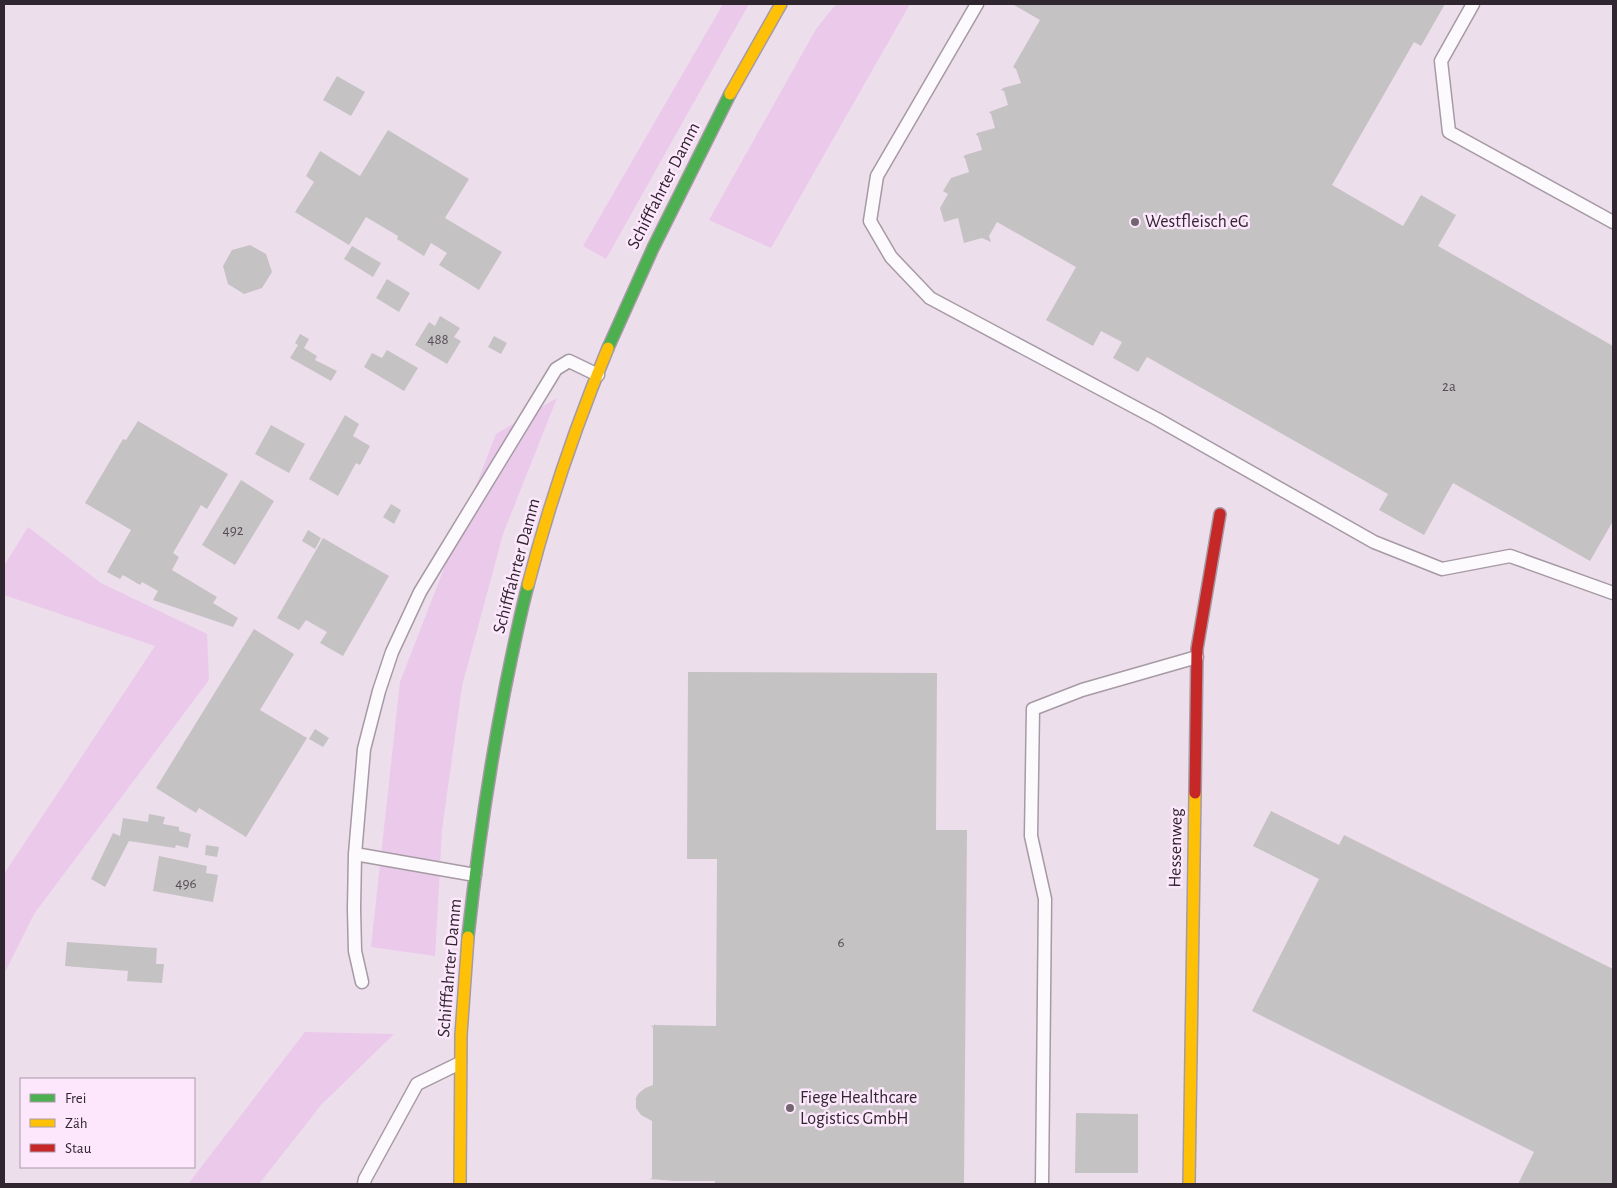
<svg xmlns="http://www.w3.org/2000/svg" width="1617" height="1188" viewBox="0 0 1617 1188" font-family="'Alegreya Sans',sans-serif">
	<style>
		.green { fill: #ebc9ea }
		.building { fill: #c5c2c3 }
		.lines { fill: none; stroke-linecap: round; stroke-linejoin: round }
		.lane-casing { stroke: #a69aa4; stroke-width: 15 }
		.fast-casing { stroke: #a69aa4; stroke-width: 14 }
		.slow-casing { stroke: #a69aa4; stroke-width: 14 }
		.jam-casing { stroke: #a69aa4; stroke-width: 14 }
		.lane { stroke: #fcfafc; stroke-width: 12 }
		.fast { stroke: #4caf50; stroke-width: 11 }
		.slow { stroke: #ffc107; stroke-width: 11 }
		.jam { stroke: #c62828; stroke-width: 11 }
		.poi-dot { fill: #726671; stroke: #fde7fc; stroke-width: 2 }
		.labels { text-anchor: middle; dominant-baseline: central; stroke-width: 5; stroke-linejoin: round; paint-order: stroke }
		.number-label { font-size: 15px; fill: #554d54 }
		.street-label { font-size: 18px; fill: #30262f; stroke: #fde7fc }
		.poi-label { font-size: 18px; fill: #30262f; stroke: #fde7fc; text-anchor: start }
	</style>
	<rect width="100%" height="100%" fill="#eddeec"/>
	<path class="green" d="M723,4H749L606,259L583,246Z
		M836,4H910L771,248L709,220L816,29Z
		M557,398L503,534L462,686L442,830L435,956L371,947L400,682L496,434Z
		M28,527L101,583L207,634L209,680L34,914L4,974V874L155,646L4,595V566Z
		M305,1032L394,1034L321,1105L259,1184H188Z"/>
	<path class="building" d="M1015,4H1445L1421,46L1414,42L1332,185L1403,226L1421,195L1456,215L1438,246L1613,346V521L1590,561L1453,483L1424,535L1379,510L1388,494L1147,357L1138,372L1113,358L1122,342L1101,331L1093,346L1046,320L1076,267L997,222L989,236L991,242L982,238L964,243L958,218L944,222L940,208L948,194L943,191L951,178L969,172L965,158L963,157L965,155L982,150L978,136L976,135L977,133L995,128L991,114L989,112L1008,105L1004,91L1001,90L1003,88L1021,83L1016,69L1013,67L1040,20L1014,5Z
		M337,76L365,92L351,116L323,100Z
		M388,130L469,179L445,218L502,252L479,290L439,265L447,253L431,243L424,256L397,239L398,236L366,217L349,245L295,212L314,182L306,176L320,151L360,176Z
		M250,245L266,254L272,272L262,288L244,294L228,284L223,266L232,250Z
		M352,246L381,263L373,277L344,259Z
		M387,279L410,293L399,312L376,298Z
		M440,316L460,328L454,337L461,341L447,364L415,345L429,322L435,326Z
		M300,334L309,339L304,348L317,356L315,360L337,371L331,381L290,358L298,345L295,343Z
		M494,336L507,343L501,354L488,347Z
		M387,350L418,368L404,391L364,367L372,353L382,358Z
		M345,415L359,424L353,436L370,446L360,465L356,463L338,496L309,479Z
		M138,421L228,474L207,509L201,505L173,553L179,557L172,570L217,597L213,603L238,618L233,627L153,600L158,591L142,582L140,585L123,575L120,579L107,572L131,530L85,503L123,439L126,440Z
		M271,425L305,444L289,473L255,454Z
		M241,480L274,501L235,565L202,545Z
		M391,504L401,510L394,524L383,517Z
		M308,530L321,538L315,549L302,541Z
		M323,538L389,576L343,656L320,643L327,632L306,620L299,630L277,618Z
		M254,629L294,654L260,710L307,738L246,837L199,808L196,813L156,788Z
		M688,672L937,673L936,830H967L964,1184H715V1181H674L650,1179L652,1178V1121L641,1115L636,1108V1098L638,1094L645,1088L653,1085V1028L651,1025L654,1026V1023L655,1025L716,1026L717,859H687Z
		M315,729L329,738L323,747L309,739Z
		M1271,811L1339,845L1344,835L1613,969V1184H1518L1534,1152L1252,1011L1319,879L1253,846Z
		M149,814L165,817L163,824L179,827V831L191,834L188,848L176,845L175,848L129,841L105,887L91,879L113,833L120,836L123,818L148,822Z
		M206,845L219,847L217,857L205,855Z
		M159,856L207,866L206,873L218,875L213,902L153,891Z
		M67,942L157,948L156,964H164L162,983L127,981L128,971L65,966Z
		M1076,1113L1138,1114V1173H1075Z"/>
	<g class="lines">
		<defs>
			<path id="lane" d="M977,4L877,176L870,221L891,257L930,298L1157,419L1374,542L1442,569L1510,556L1613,593
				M1473,4L1441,61L1449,132L1613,222
				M355,854L475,875
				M362,982L355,951L354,909L355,854L364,749L379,691L392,652L420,592L556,369L569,361L598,375
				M364,1184L365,1179L417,1084L460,1063
				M1042,1184L1045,899L1031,836L1033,709L1082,690L1197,657"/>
			<path id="fast" d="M608,348L653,248L730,94
				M468,937C477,854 489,771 505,689C512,654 519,619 528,585"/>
			<path id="slow" d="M730,94L781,4
				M528,585C549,504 576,425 608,348
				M460,1184L461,1035L468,937
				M1189,1184L1195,793"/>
			<path id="jam" d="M1195,793L1197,649L1220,514"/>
		</defs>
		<use href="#lane" class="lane-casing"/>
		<use href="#fast" class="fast-casing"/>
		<use href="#slow" class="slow-casing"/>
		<use href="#jam" class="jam-casing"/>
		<use href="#lane" class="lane"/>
		<use href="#fast" class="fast"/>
		<use href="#slow" class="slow"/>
		<use href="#jam" class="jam"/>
	</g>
	<g class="poi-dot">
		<circle cx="1135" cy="222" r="5"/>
		<circle cx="790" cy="1108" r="5"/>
	</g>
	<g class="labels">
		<g class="number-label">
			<text x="438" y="339">488</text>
			<text x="1449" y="386">2a</text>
			<text x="233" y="530">492</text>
			<text x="186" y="883">496</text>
			<text x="841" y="942">6</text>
		</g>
		<g class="street-label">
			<text transform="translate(664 186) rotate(-63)">Schifffahrter Damm</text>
			<text transform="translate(517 566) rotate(-75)">Schifffahrter Damm</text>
			<text transform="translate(1176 848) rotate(-89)">Hessenweg</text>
			<text transform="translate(450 968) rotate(-85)">Schifffahrter Damm</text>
		</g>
		<g class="poi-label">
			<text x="1145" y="222">Westfleisch eG</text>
			<text x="800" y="1098">Fiege Healthcare<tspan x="800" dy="21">Logistics GmbH</tspan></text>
		</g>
	</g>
	<rect width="1617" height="1188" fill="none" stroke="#30262f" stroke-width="10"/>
	<rect x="20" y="1078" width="175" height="90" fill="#fde7fc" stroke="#ab9aaa"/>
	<rect x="30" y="1094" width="25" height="8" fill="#4caf50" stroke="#ab9aaa"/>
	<text x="65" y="1103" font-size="15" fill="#30262f">Frei</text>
	<rect x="30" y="1119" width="25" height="8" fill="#ffc107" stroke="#ab9aaa"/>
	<text x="65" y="1128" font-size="15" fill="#30262f">Zäh</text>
	<rect x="30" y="1144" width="25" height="8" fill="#c62828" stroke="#ab9aaa"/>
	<text x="65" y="1153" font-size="15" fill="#30262f">Stau</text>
</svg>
